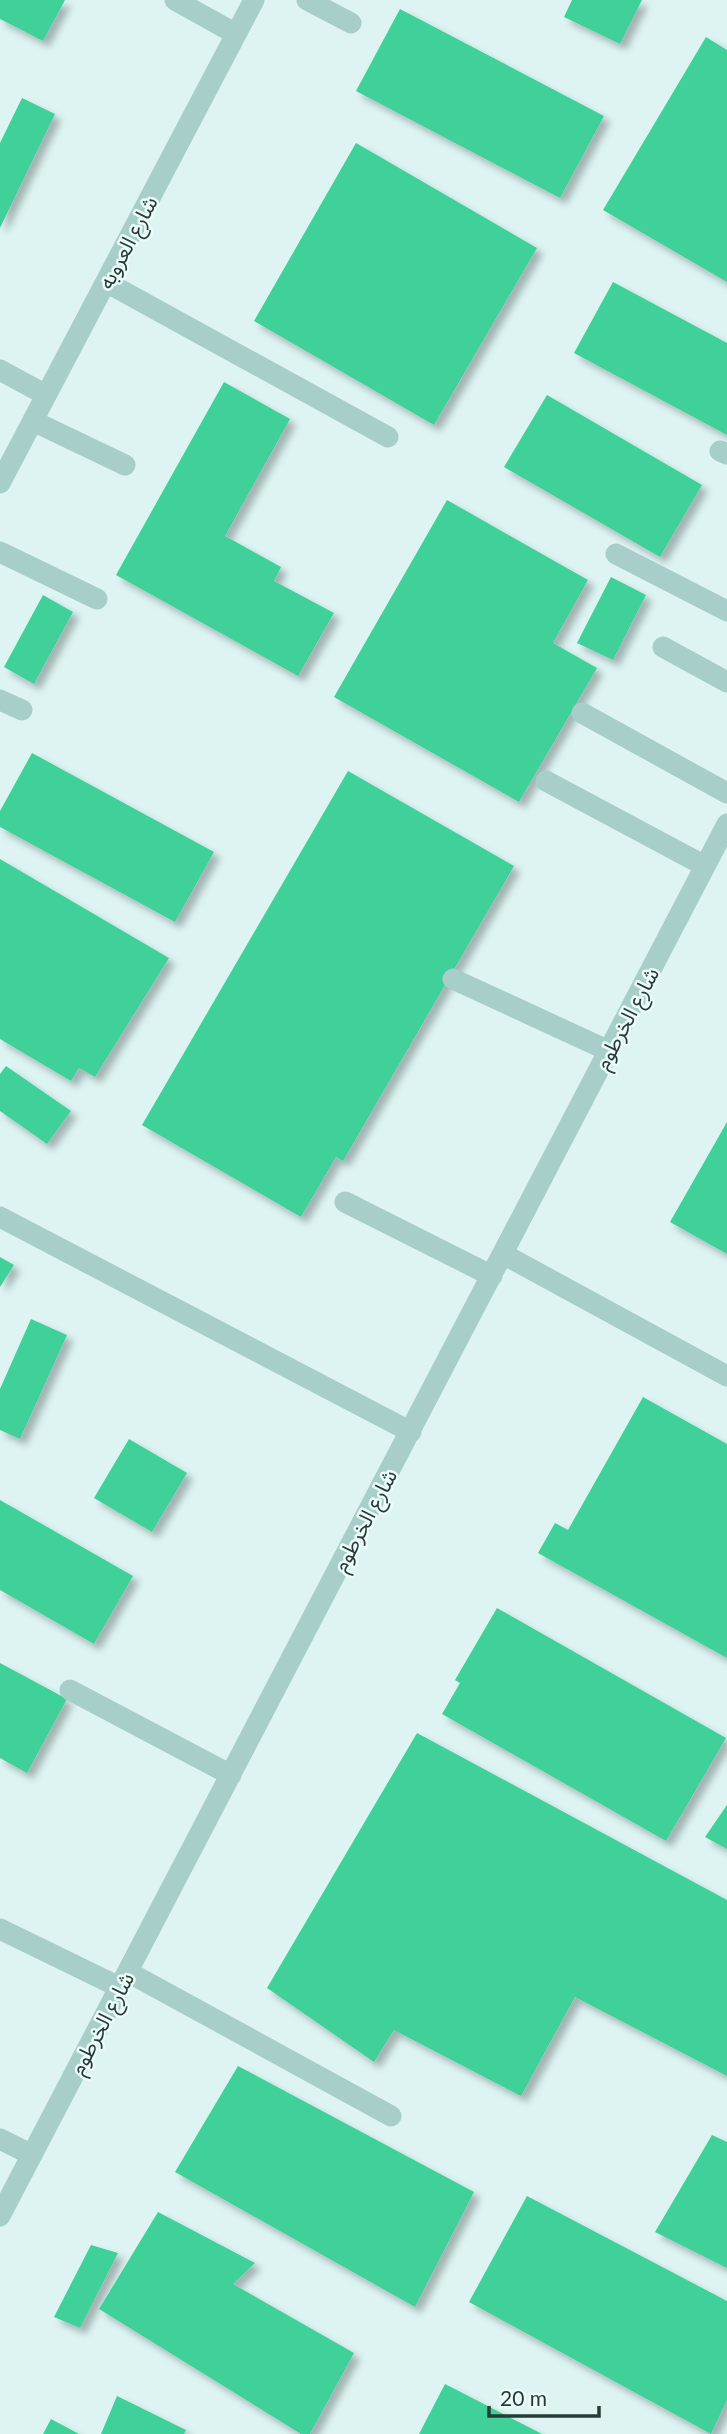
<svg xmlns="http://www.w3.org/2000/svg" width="727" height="2434" viewBox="0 0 727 2434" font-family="Lato,'Noto Sans Arabic',sans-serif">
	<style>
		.building { fill: #3fd09a; filter: url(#shadow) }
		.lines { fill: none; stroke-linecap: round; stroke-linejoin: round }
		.minor { stroke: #a7cec8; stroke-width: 21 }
		.labels { text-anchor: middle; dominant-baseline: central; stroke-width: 5; stroke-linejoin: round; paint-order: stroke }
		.street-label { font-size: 21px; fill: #283a35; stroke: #eafbfa }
	</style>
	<defs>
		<filter id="shadow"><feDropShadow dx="6" dy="6" stdDeviation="3.5" flood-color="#0004"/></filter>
	</defs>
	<rect width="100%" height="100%" fill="#ddf4f2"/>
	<path class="building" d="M0,0H65L43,41L0,19Z
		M572,0H642L620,44L564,17Z
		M400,9L604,116L560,198L356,91Z
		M706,37L727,50V282L603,210Z
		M22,98L55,114L0,228V143Z
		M356,143L537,248L434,425L254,321Z
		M613,282L727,343V435L574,353Z
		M224,382L290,419L225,536L281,567L274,581L334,613L298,676L116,575Z
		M547,395L702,485L660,557L504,467Z
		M447,500L588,580L553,643L597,668L519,802L334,697Z
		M611,577L646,595L613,660L577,643Z
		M43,595L73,612L34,684L4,667Z
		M32,753L214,852L175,922L0,827V811Z
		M348,771L514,866L343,1161L336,1157L301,1217L142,1125Z
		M0,859L169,958L95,1077L79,1068L71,1081L0,1039Z
		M6,1066L71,1111L47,1144L0,1111V1074Z
		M727,1122V1254L670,1222Z
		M0,1257L14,1265L0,1287Z
		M31,1319L67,1335L20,1439L0,1430V1389Z
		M643,1397L727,1444V1658L538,1553L555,1523L568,1530Z
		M129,1439L187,1473L152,1532L94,1498Z
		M0,1500L133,1576L94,1644L0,1590Z
		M497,1608L726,1738L666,1841L442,1714L460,1683L455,1680Z
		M0,1663L67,1699L27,1773L0,1758Z
		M417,1733L727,1900V2076L575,1997L521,2096L394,2030L374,2062L267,1988Z
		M727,1805V1849L705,1837Z
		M238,2066L474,2192L415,2307L175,2172Z
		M712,2135L727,2142V2268L655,2232Z
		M527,2196L727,2301V2400L711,2434L469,2302Z
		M158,2212L255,2263L233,2284L354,2353L310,2434H301L99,2309Z
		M91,2245L118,2253L80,2328L54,2317Z
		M445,2384L542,2434H419Z
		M117,2396L186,2430L184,2434H101Z
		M51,2419L79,2434H43Z"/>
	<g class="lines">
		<path class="minor" d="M175,0L236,34
			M307,0L351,23
			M106,282L388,437
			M0,370L46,395
			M33,421L125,465
			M720,451L727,454
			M0,483L254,0
			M0,552L97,599
			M616,554L727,611
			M663,647L727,682
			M0,700L22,710
			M582,713L727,793
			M546,781L705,866
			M453,979L609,1051
			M345,1202L492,1276
			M0,1217L411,1432
			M503,1254L727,1376
			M70,1690L231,1775
			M0,1929L119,1987
			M128,1972L391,2116
			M0,2139L32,2155
			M0,2216L727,824"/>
	</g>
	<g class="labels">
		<g class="street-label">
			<text transform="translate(127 242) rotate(-62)">شارع العروبه</text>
			<text transform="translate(626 1018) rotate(-62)">شارع الخرطوم</text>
			<text transform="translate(364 1520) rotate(-62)">شارع الخرطوم</text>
			<text transform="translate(101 2023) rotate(-62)">شارع الخرطوم</text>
		</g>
	</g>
	<path d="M489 2406v10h110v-10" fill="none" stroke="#283a35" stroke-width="3.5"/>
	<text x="500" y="2406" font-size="21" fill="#283a35" stroke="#eafbfa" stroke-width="5" paint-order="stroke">20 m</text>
</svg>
